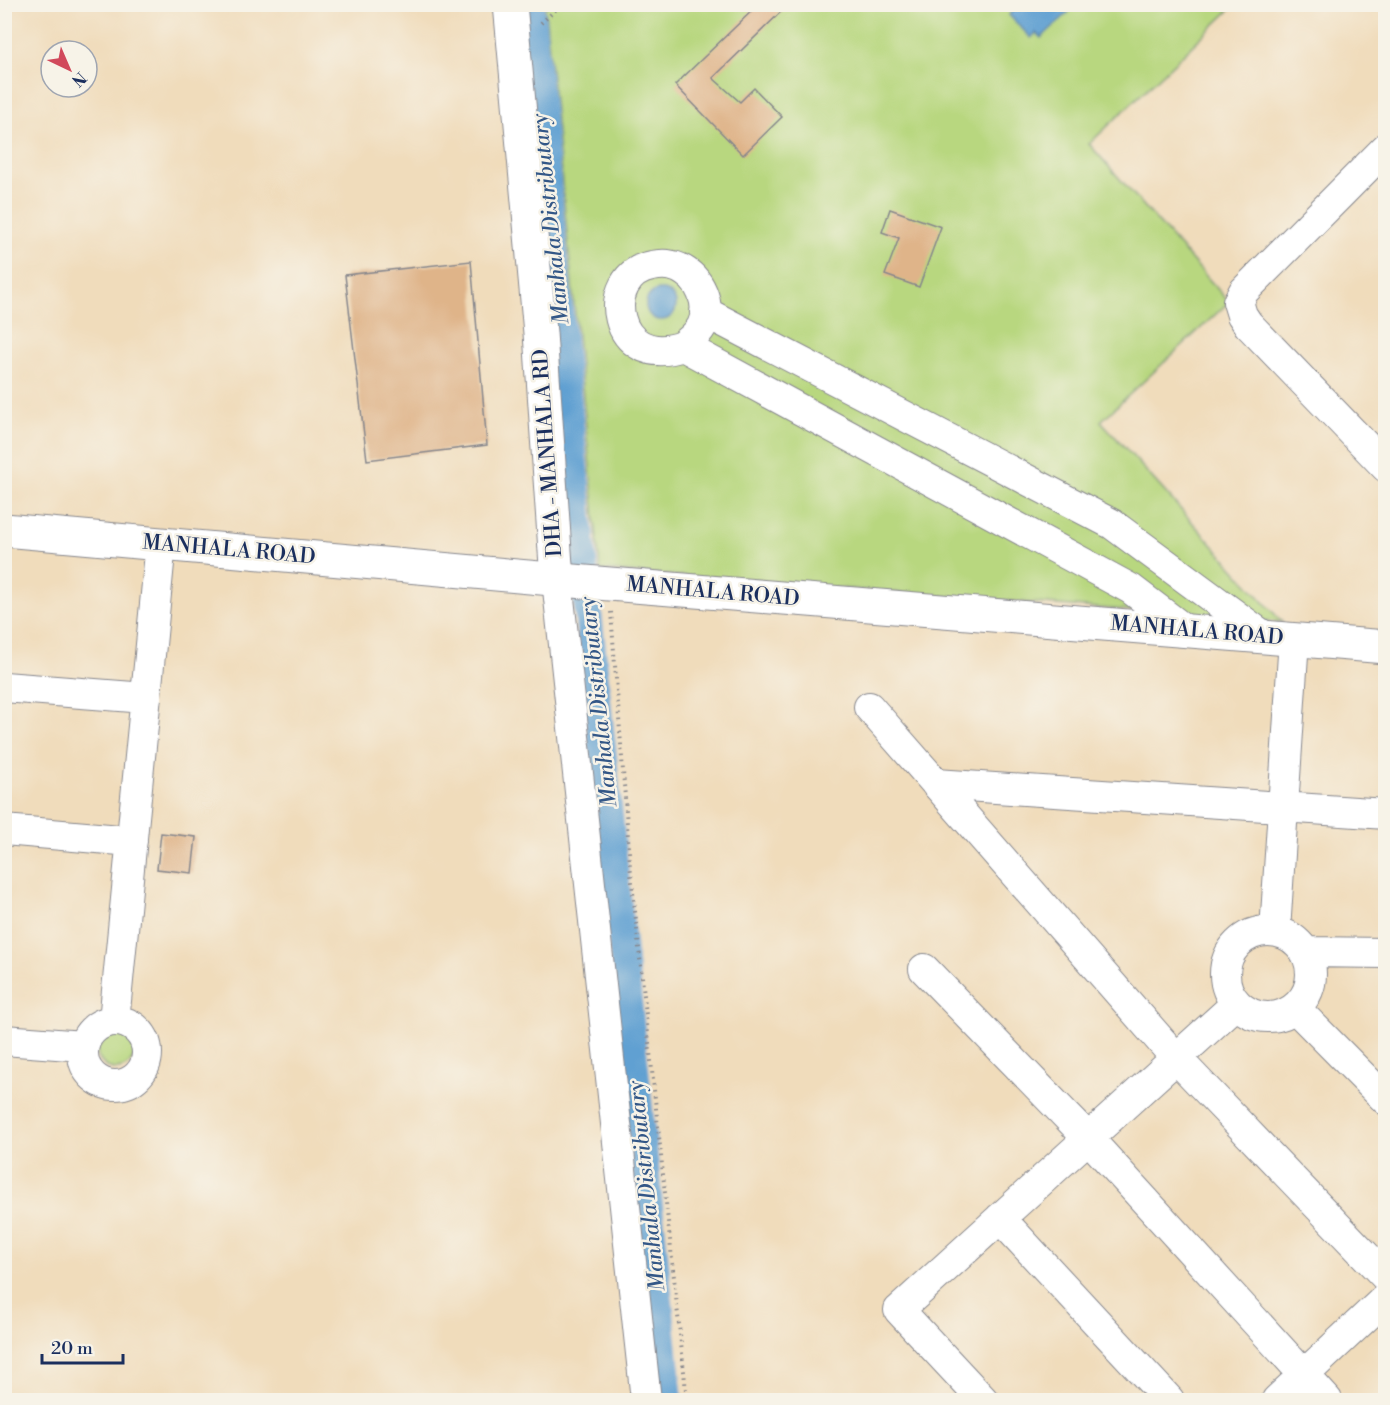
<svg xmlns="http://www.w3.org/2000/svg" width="1390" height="1405" viewBox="0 0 1390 1405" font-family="'Libre Bodoni',serif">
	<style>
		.green { fill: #b8d77f; stroke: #6a836e; stroke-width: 1.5 }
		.water { fill: #60a0d2; stroke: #3e6898; stroke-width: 1.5 }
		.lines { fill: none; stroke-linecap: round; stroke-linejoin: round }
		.canal { stroke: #60a0d2; stroke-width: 28 }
		.building { fill: #dfb489 }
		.minor-casing { stroke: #86868c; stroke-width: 32 }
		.secondary-casing { stroke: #86868c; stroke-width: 35 }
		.primary-casing { stroke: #86868c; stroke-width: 35 }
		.path { stroke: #86868c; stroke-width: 4; stroke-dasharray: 1.5 4.5; stroke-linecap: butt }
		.minor { stroke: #fff; stroke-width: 30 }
		.secondary { stroke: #fff; stroke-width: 33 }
		.primary { stroke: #fff; stroke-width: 33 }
		.labels { text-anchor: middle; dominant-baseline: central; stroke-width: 5; stroke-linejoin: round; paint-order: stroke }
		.street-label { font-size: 21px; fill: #1b2f5e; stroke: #f7f3e8 }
		.water-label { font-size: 22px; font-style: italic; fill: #335787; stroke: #f7f3e8 }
	</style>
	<rect width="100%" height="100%" fill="#f7f3e8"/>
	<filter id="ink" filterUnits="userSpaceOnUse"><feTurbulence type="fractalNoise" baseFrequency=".0167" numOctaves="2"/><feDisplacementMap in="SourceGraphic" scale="12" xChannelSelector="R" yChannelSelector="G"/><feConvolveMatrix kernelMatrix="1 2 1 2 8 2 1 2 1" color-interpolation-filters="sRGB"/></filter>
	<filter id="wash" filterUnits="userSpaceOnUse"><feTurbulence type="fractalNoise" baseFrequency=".008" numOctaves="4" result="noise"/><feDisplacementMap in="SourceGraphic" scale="24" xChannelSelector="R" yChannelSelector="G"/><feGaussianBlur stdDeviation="1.35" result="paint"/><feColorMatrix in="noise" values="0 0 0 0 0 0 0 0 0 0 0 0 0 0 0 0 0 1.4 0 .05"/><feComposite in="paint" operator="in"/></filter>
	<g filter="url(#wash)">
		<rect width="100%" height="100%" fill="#f0dcbb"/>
		<path class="green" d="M549,4L1235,5L1089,144L1229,302L1101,421L1282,622L600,570L545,8Z
			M97 1050a19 19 0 1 1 38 0a19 19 0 1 1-38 0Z"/>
		<path class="water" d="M1011,5H1069L1066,8L1069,12L1041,38L1036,33L1031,38L1009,15L1015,9Z
			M646 305a15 15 0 1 1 30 0a15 15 0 1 1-30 0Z"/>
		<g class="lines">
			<path class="canal" d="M530,4L585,582L669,1400"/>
		</g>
		<g id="blocks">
			<path class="building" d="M759,4H784L786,7L713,78L740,102L754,88L782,117L743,155L675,85Z
				M890,209L941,227L919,287L885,275L899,238L882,232Z
				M471,261L487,445L367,460L345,275Z
				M161,833L196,837L192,873L157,869Z"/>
		</g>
	</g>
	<g filter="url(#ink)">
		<use href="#blocks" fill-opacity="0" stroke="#86868c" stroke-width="1.5"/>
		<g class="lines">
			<defs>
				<path id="minor" d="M1386,148L1255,280L1244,291L1238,302L1242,315L1248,324L1386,467
					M705,312L1112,524L1265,637
					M683,346C690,340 697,335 702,326C712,304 700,278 679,268C670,264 661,264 652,266C598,275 612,371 683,346L1131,589L1185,630
					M557,580L646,1400
					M4,687L146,698
					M869,707L1176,1058L1386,1277
					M936,784L1386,814
					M4,830L132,841
					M1225 974a43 43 0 1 1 86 0a43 43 0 1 1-86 0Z
					M1275,931L1294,639
					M1306,952L1386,953
					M924,969L1088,1138L1327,1400
					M1295,1008L1386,1100
					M83 1053a32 32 0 1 1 64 0a32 32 0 1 1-64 0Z
					M114,1021L161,543
					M4,1040L83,1046
					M1000,1218L1169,1400
					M983,1400L899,1310L1236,1004
					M1277,1400L1386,1298"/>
				<path id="secondary" d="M510,4L540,333L557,580"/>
				<path id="primary" d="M4,530L585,582L1386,647"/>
			</defs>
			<use href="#minor" class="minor-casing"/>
			<use href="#secondary" class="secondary-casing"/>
			<use href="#primary" class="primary-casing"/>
			<path class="path" d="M541,23L562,4
				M611,612L630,864L687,1400"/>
			<use href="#minor" class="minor"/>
			<use href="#secondary" class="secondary"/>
			<use href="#primary" class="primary"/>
		</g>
	</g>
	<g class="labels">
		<g class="street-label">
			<text transform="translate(548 453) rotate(-94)">DHA - MANHALA RD</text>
			<text transform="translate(229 550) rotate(5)">MANHALA ROAD</text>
			<text transform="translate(713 592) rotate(5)">MANHALA ROAD</text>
			<text transform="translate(1197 631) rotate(5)">MANHALA ROAD</text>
		</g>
		<g class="water-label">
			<text transform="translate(551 219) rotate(-96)">Manhala Distributary</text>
			<text transform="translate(599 702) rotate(-96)">Manhala Distributary</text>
			<text transform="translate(647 1186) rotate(-96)">Manhala Distributary</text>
		</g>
	</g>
	<rect width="1390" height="1405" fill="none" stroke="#f7f3e8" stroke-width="24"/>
	<g transform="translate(69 69) rotate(136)"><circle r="28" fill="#f7f3e8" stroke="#9fa5b1" stroke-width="1.5"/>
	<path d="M0-4.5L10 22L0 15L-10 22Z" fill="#d1495b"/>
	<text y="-9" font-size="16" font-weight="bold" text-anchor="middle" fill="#1b2f5e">N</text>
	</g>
	<path d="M42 1354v9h81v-9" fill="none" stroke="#1b2f5e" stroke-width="3"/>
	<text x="51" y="1354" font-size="18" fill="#1b2f5e" stroke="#f7f3e8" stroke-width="4.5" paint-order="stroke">20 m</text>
</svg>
